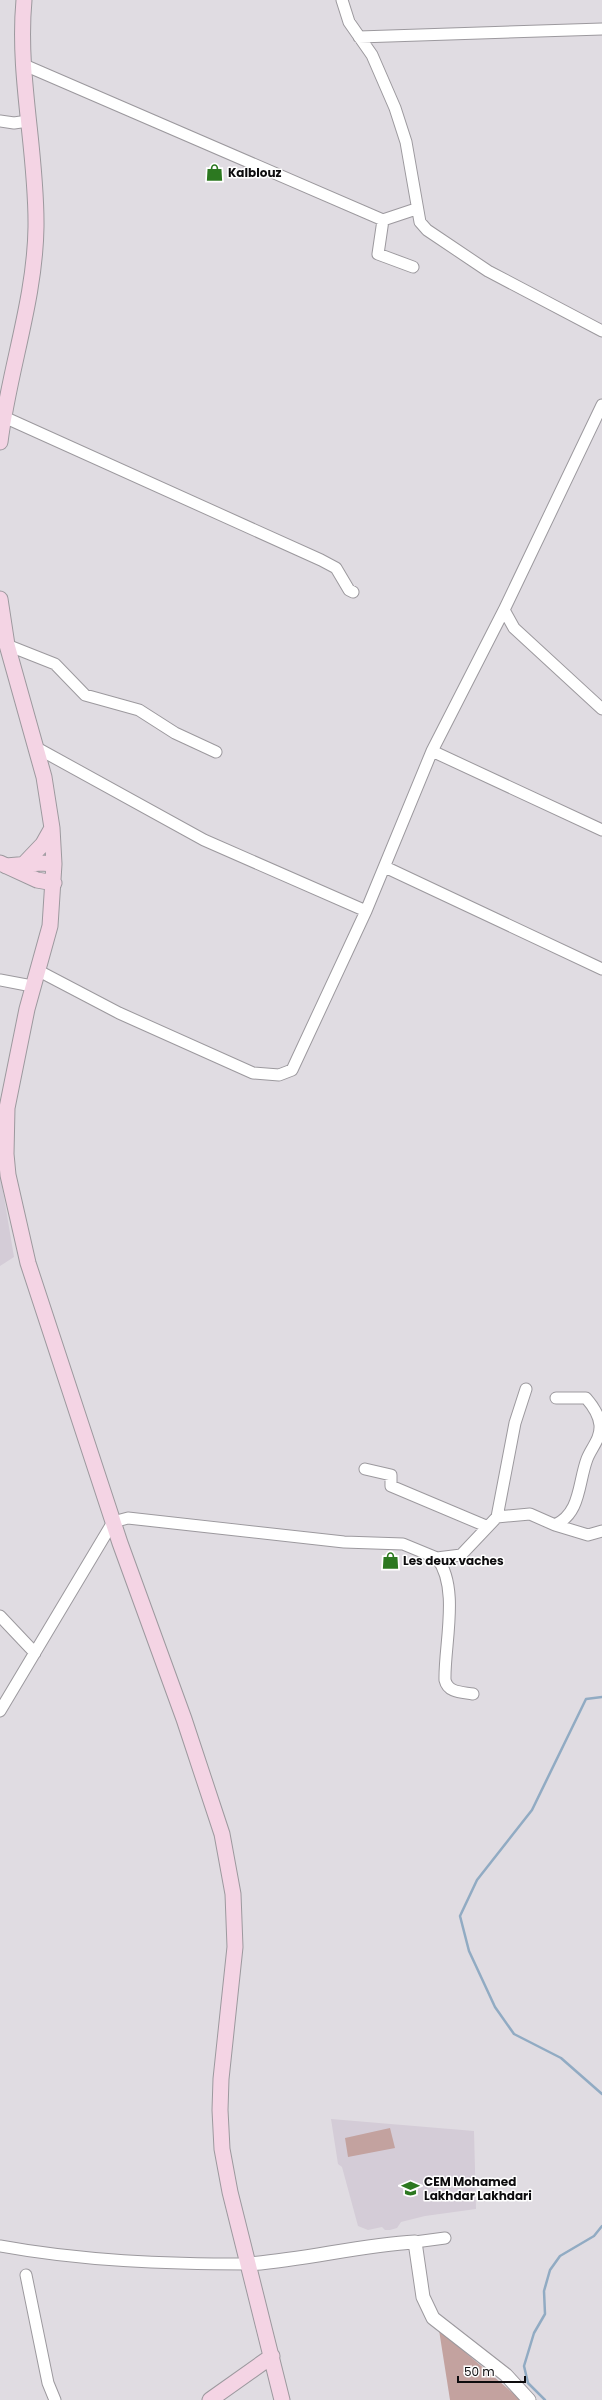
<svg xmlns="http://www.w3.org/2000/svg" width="602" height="2400" viewBox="0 0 602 2400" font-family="Poppins,sans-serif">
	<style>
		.built { fill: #d4ccd7 }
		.green { fill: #c3a29f }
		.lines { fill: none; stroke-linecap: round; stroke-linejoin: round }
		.stream { stroke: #91abc3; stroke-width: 2.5 }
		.minor-casing { stroke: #9c999e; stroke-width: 13 }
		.tertiary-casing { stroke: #9c999e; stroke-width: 15 }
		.secondary-casing { stroke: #9c999e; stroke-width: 17 }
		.minor { stroke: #fff; stroke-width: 11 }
		.tertiary { stroke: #fff; stroke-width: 13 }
		.secondary { stroke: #f4d4e4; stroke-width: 15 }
		.labels { text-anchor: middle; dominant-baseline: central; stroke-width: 3; stroke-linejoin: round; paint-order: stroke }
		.poi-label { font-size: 12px; font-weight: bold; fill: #0d0c0e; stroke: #fff; text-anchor: start }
	</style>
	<rect width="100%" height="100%" fill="#e0dce2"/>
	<path class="built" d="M0,1173L14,1257L0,1266Z
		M331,2119L474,2131L476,2209L425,2216L401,2222L397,2228L390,2230H385L382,2227L368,2230L358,2226L342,2167L338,2164Z"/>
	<path class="green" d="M390,2128L395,2148L348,2157L345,2138Z
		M439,2330L521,2400H450Z"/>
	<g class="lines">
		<path class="stream" d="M602,1697L586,1699L532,1810L477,1880L460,1916L469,1951L495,2007L514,2034L561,2058L602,2094
			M545,2400L528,2383L524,2366L534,2333L545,2314L544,2291L550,2270L560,2256L594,2236L602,2226"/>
		<defs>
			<path id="minor" d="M342,0L349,22L372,55L395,108L406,142L420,222L427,230L488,271L602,331
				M359,37L602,29
				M22,64L383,220L416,209
				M0,121L14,123L28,121
				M383,220L378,254L413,267
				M4,417L321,560L336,568L349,590L353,592
				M504,610L514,628L602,709
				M7,645L55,664L85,695L139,710L175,733L216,752
				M37,748L204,840L366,911
				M432,751L602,830
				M385,867L602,969
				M37,970L119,1013L253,1073L279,1075L292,1070L366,911L432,751L504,610L602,405
				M0,980L32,986
				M365,1469L391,1475V1486L486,1526
				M497,1517L515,1423L526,1389
				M555,1525L588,1535L602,1531
				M437,1558L461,1555L497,1517L530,1514L555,1525C581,1513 578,1483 587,1459C591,1448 601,1439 600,1425C599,1415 593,1406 586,1398H556
				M0,1616L35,1653
				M0,1711L113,1522L128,1518L344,1542L403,1544L437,1558C460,1588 444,1645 445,1680C448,1693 462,1692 473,1694
				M415,2242L445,2238
				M0,2246C81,2261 166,2264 248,2264
				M26,2275L48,2383L55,2400"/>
			<path id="tertiary" d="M248,2264C305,2260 360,2245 415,2242L423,2297L433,2318L506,2375L529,2400"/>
			<path id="secondary" d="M0,442C9,370 35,300 36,227C37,151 17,76 24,0
				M0,599L7,645L44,777L52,828L54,864L50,926L27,1009L7,1108L6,1154L8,1175L28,1263L120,1543L184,1719L222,1834L233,1894L235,1947L221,2079L220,2110L222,2149L230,2192L282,2400
				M0,863L37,880L54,883
				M24,864L43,844L52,828
				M6,866L41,863L54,864
				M210,2400L272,2356"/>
		</defs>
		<use href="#minor" class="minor-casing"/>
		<use href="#tertiary" class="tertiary-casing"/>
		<use href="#secondary" class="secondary-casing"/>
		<use href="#minor" class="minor"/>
		<use href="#tertiary" class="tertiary"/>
		<use href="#secondary" class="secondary"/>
	</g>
	<defs>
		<symbol id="shop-bare" viewBox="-9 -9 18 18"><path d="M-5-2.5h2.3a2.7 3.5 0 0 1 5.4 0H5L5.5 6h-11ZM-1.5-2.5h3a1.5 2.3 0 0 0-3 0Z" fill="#2c7820" stroke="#fff" stroke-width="2.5" paint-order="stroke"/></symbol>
		<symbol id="school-bare" viewBox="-9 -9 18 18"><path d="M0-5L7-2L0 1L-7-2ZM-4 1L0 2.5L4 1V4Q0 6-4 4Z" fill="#2c7820" stroke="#fff" stroke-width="2.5" paint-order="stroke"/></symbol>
	</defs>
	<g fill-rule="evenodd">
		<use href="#shop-bare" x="202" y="160" width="25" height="25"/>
		<use href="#shop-bare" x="378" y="1548" width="25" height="25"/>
		<use href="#school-bare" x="398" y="2176" width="25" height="25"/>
	</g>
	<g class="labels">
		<g class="poi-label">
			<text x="228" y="172">Kalblouz</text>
			<text x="403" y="1560">Les deux vaches</text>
			<text x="424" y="2181">CEM Mohamed<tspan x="424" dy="14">Lakhdar Lakhdari</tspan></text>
		</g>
	</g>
	<path d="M458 2376v6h67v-6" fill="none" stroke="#0d0c0e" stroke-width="2"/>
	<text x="464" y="2376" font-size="12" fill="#0d0c0e" stroke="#ffffff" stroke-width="3" paint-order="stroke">50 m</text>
</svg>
